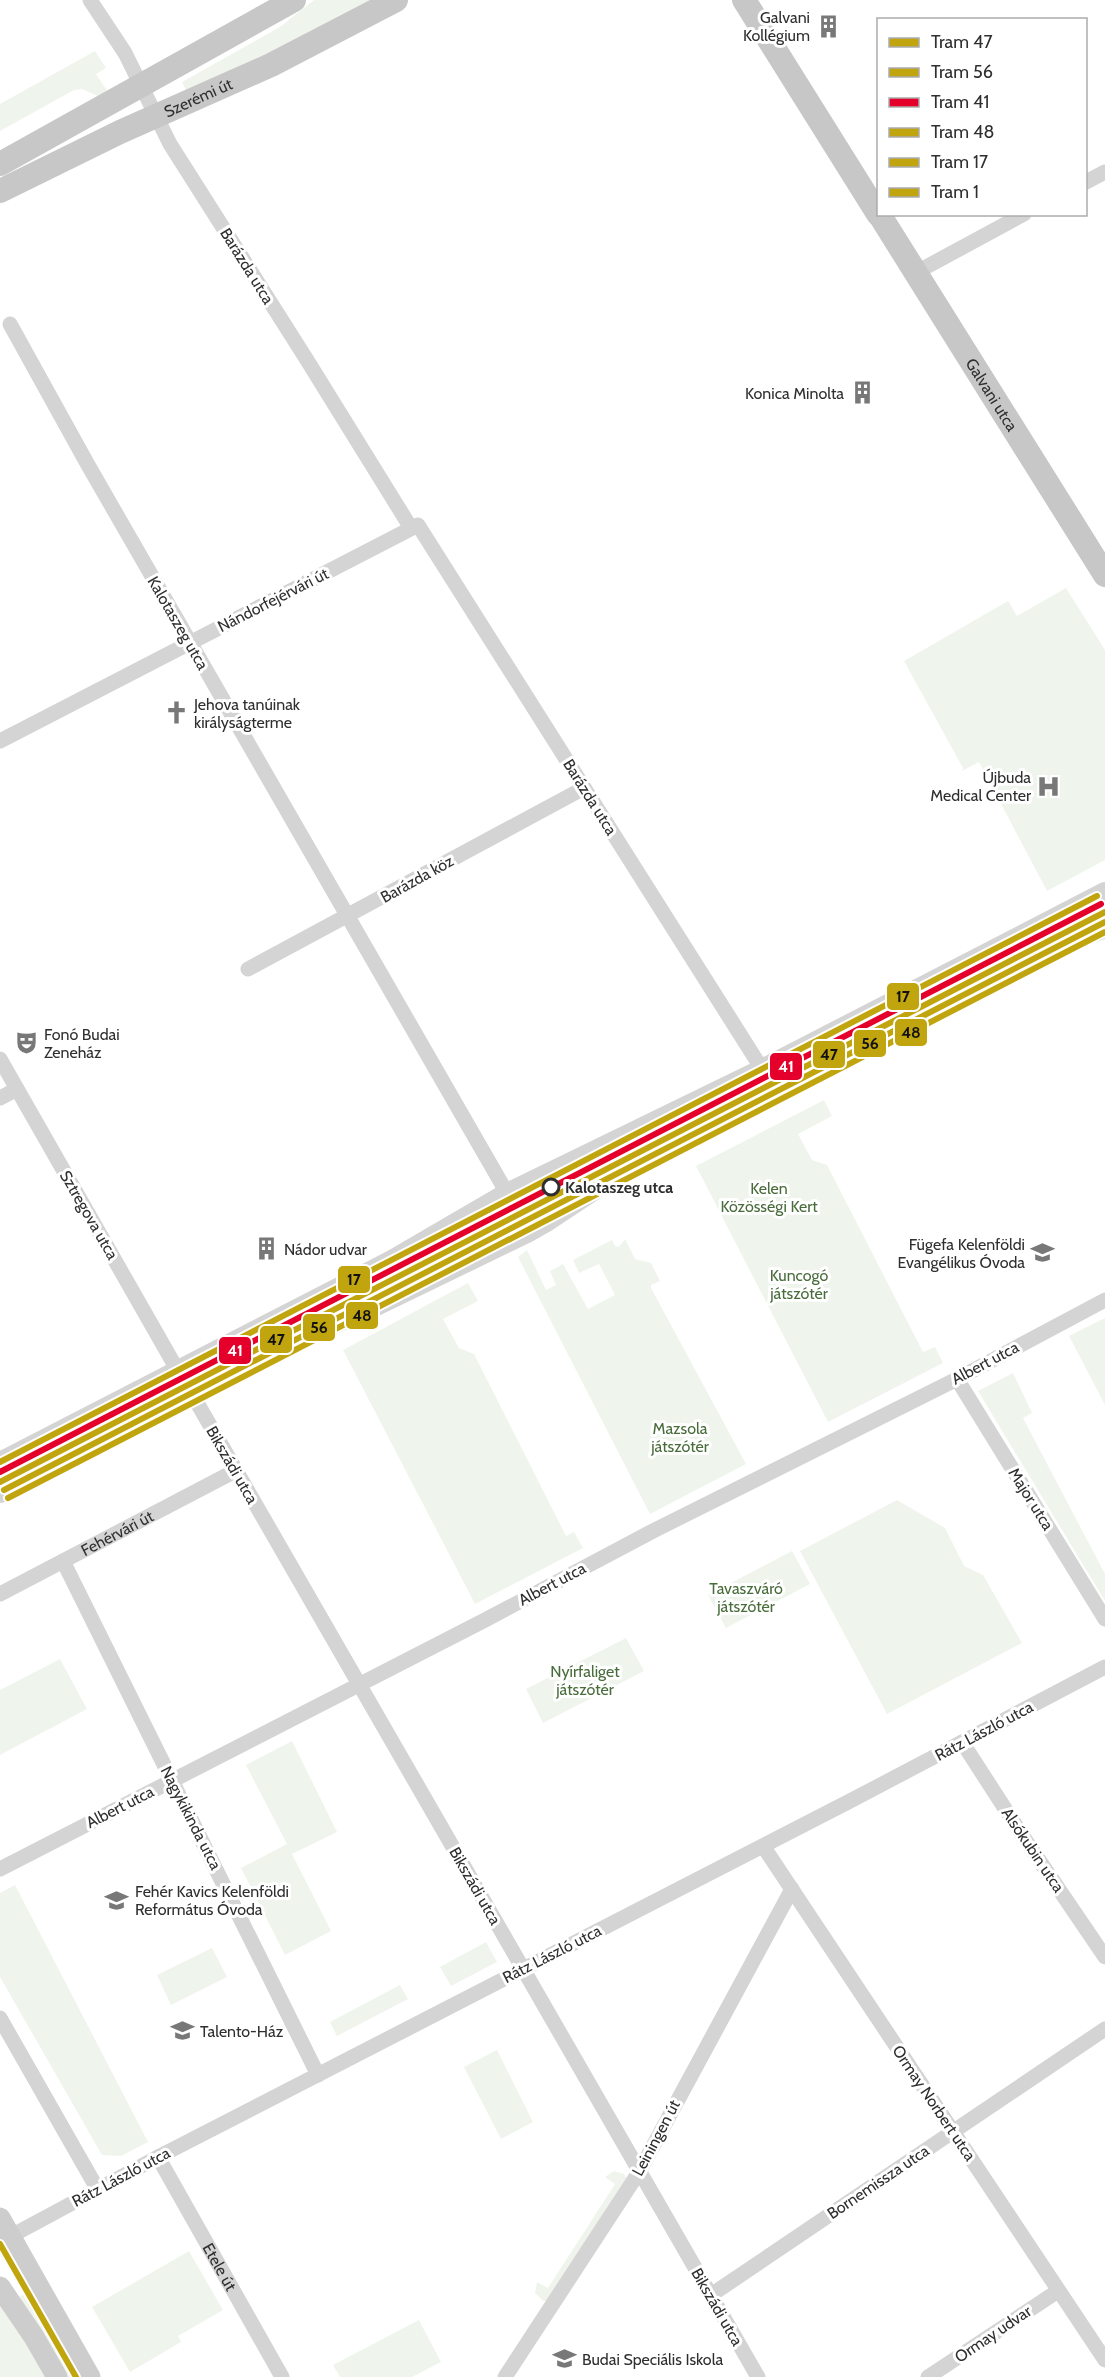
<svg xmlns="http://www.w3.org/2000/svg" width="1105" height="2377" viewBox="0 0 1105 2377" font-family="Cabin,sans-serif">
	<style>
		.green { fill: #eff5ec }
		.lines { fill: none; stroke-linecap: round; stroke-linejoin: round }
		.minor { stroke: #d4d4d4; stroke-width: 15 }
		.tertiary { stroke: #d4d4d4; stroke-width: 20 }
		.secondary { stroke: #cdcdcd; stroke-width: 21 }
		.primary { stroke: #c7c7c7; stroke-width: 24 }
		.tram-1-casing { stroke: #fff; stroke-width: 10 }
		.tram-2-casing { stroke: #fff; stroke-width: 10 }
		.tram-3-casing { stroke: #fff; stroke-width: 10 }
		.tram-4-casing { stroke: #fff; stroke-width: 10 }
		.tram-5-casing { stroke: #fff; stroke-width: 10 }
		.tram-6-casing { stroke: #fff; stroke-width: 10 }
		.tram-1 { stroke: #c1a50e; stroke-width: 6 }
		.tram-2 { stroke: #c1a50e; stroke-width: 6 }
		.tram-3 { stroke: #e4002b; stroke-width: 6 }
		.tram-4 { stroke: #c1a50e; stroke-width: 6 }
		.tram-5 { stroke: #c1a50e; stroke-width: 6 }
		.tram-6 { stroke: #c1a50e; stroke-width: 6 }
		.stop-dot { fill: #fff; stroke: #2f2f2f; stroke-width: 3 }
		.labels { text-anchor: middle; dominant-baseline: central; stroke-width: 6; stroke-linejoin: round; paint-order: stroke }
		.poi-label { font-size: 16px; fill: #2f2f2f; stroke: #fff; text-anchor: start }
		.street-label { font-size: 16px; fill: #2f2f2f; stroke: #fff }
		.stop-label { font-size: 16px; font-weight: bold; fill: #2f2f2f; stroke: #fff; text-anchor: start }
		.park-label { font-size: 16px; fill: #496c3b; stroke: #fff }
		.line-badge { stroke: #fff; stroke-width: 2 }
		.badge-label { font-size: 16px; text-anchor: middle; font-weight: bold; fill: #fff }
		.pale-badge-label { font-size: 16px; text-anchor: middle; font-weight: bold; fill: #111 }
	</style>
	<rect width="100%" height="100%" fill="#fff"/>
	<path class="green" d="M314,0H374L188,94L182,82L280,27Z
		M95,51L106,68L96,74L108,92L100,97L82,89L74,90L0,131V104Z
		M1066,588L1105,650V860L1047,891L979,762L962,771L963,768L904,661L1008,601L1017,616Z
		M824,1100L832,1116L798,1134L812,1160L827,1165L923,1352L935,1347L943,1363L828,1422L696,1166Z
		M625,1239L635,1259L651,1263L660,1281L651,1285V1288L746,1464L650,1514L518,1257L527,1250L546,1290L556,1285L550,1271L563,1264L588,1309L615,1295L599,1264L579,1273L573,1260L612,1240L615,1246L619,1247Z
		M468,1283L478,1301L443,1319L459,1348L474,1354L566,1536L574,1532L583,1548L475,1604L343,1350Z
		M1105,1318V1405L1069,1336Z
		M1013,1373L1032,1413L1023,1418L1105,1574V1601L978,1391Z
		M897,1500L945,1528L964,1566L983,1575L1022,1643L887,1714L800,1551Z
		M792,1551L810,1584L726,1628L708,1595Z
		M626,1638L644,1671L543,1723L526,1689Z
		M60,1659L87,1709L0,1755V1690Z
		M292,1741L337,1832L292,1854L331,1931L285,1955L241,1868L287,1844L246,1765Z
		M15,1885L148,2142L121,2156L102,2155L0,1977V1893Z
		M486,1942L497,1962L451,1986L440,1967Z
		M212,1948L227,1977L171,2005L157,1975Z
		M400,1985L408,1999L337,2036L330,2022Z
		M497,2050L533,2122L501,2139L464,2067Z
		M614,2171L624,2174L626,2178L546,2301H543L535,2293L537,2282L548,2288L615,2184L605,2177Z
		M189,2251L223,2310L178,2336L181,2342L130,2372L92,2307Z
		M28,2292L77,2377H65L19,2297Z
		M0,2296L50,2377H0Z
		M419,2320L441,2362L412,2377H340L333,2365Z"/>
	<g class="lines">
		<g class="minor">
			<path d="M90,0L125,53L170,144L307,360L411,528"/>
			<path d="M1086,182L1105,172"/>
			<path d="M915,273L1024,214"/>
			<path d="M10,324L88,465L507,1193L527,1233"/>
			<path d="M0,741L418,525L762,1069"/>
			<path d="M248,969L584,788"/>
			<path d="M0,1059L178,1371"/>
			<path d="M0,1098L17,1089"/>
			<path d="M957,1379L1105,1619"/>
			<path d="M192,1394L758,2377"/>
			<path d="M63,1561L318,2075"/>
			<path id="s1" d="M0,1594L235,1471"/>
			<path d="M962,1742L1022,1835L1105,1957"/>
			<path d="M763,1846L1105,2360"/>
			<path d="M0,1869L487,1619L653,1531L957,1379L1105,1300"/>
			<path d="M0,2018L98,2190"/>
			<path id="s2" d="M158,2157L282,2377"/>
			<path d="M0,2242L158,2157L850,1801L1105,1667"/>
			<path d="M711,2295L1105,2029"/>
			<path d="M505,2377L639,2172L792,1889"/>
			<path d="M928,2377L1058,2291"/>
		</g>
		<path class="tertiary" d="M0,1462L392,1260L507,1193L762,1069L1105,892
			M0,1493L300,1338L370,1309L527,1233L548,1221L625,1170L1050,950L1105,928"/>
		<path class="secondary" d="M0,2218L90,2377
			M0,2287L34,2337L57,2377"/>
		<g class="primary">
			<path d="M744,0L878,214"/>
			<path d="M0,164L294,0"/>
			<path id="s3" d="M0,191L120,132L271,65L396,0"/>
			<path id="s4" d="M879,214L1105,575"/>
		</g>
		<defs>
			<path id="tram-1" d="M0,1482L1105,912"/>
			<path id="tram-2" d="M4,1490L1105,922"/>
			<path id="tram-3" d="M0,1472L1101,904"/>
			<path id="tram-4" d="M8,1498L1105,932"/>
			<path id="tram-5" d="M0,1462L1097,896"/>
			<path id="tram-6" d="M0,2244L76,2377"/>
		</defs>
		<use href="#tram-1" class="tram-1-casing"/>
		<use href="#tram-2" class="tram-2-casing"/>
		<use href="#tram-3" class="tram-3-casing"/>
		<use href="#tram-4" class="tram-4-casing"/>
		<use href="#tram-5" class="tram-5-casing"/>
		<use href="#tram-6" class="tram-6-casing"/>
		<use href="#tram-1" class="tram-1"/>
		<use href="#tram-2" class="tram-2"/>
		<use href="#tram-3" class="tram-3"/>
		<use href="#tram-4" class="tram-4"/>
		<use href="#tram-5" class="tram-5"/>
		<use href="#tram-6" class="tram-6"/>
	</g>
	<defs>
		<symbol id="building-bare" viewBox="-9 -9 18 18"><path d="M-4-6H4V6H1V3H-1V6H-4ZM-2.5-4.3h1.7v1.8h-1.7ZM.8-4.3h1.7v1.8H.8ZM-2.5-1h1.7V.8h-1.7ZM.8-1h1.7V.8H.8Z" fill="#787878" stroke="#fff" stroke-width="2.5" paint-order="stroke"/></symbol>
		<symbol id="church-bare" viewBox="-9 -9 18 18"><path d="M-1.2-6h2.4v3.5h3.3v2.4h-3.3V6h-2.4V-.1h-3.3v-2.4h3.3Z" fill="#787878" stroke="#fff" stroke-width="2.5" paint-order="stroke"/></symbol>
		<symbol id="hospital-bare" viewBox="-9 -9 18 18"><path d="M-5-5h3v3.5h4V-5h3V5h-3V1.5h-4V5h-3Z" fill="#787878" stroke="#fff" stroke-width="2.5" paint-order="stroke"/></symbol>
		<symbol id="theatre-bare" viewBox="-9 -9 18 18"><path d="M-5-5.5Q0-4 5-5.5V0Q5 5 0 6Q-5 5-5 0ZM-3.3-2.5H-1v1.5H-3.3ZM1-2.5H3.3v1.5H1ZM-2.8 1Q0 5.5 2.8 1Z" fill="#787878" stroke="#fff" stroke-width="2.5" paint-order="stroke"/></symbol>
		<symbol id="school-bare" viewBox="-9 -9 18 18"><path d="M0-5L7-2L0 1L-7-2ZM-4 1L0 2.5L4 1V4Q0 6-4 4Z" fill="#787878" stroke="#fff" stroke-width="2.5" paint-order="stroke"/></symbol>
	</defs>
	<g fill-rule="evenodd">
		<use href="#building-bare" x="812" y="10" width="33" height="33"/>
		<use href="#building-bare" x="846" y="376" width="33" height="33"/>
		<use href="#church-bare" x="160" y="696" width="33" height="33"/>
		<use href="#hospital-bare" x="1032" y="770" width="33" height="33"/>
		<use href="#theatre-bare" x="10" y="1026" width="33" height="33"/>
		<use href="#building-bare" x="250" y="1232" width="33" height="33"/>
		<use href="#school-bare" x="1026" y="1236" width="33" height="33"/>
		<use href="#school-bare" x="100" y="1884" width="33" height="33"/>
		<use href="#school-bare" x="166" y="2014" width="33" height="33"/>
		<use href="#school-bare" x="548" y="2342" width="33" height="33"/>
	</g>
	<circle class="stop-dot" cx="551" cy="1187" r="8"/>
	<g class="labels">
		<g class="poi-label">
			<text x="810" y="17" text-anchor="end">Galvani<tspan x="810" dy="18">Kollégium</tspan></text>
			<text x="844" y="393" text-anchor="end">Konica Minolta</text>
			<text x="194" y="704">Jehova tanúinak<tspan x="194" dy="18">királyságterme</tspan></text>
			<text x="1031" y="777" text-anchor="end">Újbuda<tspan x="1031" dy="18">Medical Center</tspan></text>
			<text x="44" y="1034">Fonó Budai<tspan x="44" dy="18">Zeneház</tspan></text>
			<text x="1025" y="1244" text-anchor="end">Fügefa Kelenföldi<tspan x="1025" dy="18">Evangélikus Óvoda</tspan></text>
			<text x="284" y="1249">Nádor udvar</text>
			<text x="135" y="1891">Fehér Kavics Kelenföldi<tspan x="135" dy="18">Református Óvoda</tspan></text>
			<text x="200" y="2031">Talento-Ház</text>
			<text x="582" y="2359">Budai Speciális Iskola</text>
		</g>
		<g class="street-label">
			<text stroke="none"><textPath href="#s3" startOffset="219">Szerémi út</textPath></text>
			<text transform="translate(247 266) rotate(58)">Barázda utca</text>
			<text stroke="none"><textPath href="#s4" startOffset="213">Galvani utca</textPath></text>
			<text transform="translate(273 600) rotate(-27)">Nándorfejérvári út</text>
			<text transform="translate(178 623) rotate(60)">Kalotaszeg utca</text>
			<text transform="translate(590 797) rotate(58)">Barázda utca</text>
			<text transform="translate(417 879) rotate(-29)">Barázda köz</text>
			<text transform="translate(89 1215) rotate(60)">Sztregova utca</text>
			<text transform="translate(985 1363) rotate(-28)">Albert utca</text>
			<text transform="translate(232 1465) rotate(60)">Bikszádi utca</text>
			<text transform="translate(1031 1499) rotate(58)">Major utca</text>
			<text stroke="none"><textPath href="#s1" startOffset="132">Fehérvári út</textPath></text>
			<text transform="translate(552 1584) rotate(-28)">Albert utca</text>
			<text transform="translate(984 1731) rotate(-28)">Rátz László utca</text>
			<text transform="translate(120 1807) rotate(-27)">Albert utca</text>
			<text transform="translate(191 1818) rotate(63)">Nagykikinda utca</text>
			<text transform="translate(1033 1850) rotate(56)">Alsókubin utca</text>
			<text transform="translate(475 1886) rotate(60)">Bikszádi utca</text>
			<text transform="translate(552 1954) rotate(-27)">Rátz László utca</text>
			<text transform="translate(934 2103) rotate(56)">Ormay Norbert utca</text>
			<text transform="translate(656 2138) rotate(-62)">Leiningen út</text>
			<text transform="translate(121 2177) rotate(-28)">Rátz László utca</text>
			<text transform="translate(878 2182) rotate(-34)">Bornemissza utca</text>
			<text stroke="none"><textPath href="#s2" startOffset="126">Etele út</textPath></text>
			<text transform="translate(717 2307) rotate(60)">Bikszádi utca</text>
			<text transform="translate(993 2334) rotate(-34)">Ormay udvar</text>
		</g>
		<g class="stop-label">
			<text x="565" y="1187">Kalotaszeg utca</text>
		</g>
		<g class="park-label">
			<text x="769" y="1188">Kelen<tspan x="769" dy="18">Közösségi Kert</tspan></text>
			<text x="799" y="1275">Kuncogó<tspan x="799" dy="18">játszótér</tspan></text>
			<text x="680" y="1428">Mazsola<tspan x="680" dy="18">játszótér</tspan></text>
			<text x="746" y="1588">Tavaszváró<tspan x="746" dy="18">játszótér</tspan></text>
			<text x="585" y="1671">Nyírfaliget<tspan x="585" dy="18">játszótér</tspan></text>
		</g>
	</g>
	<g class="line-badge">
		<rect x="886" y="982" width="34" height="29" rx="6" fill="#c1a50e"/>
		<rect x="894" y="1018" width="34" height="29" rx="6" fill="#c1a50e"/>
		<rect x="853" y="1029" width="34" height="29" rx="6" fill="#c1a50e"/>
		<rect x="812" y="1040" width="34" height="29" rx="6" fill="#c1a50e"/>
		<rect x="769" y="1052" width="34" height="29" rx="6" fill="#e4002b"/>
		<rect x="337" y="1265" width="34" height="29" rx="6" fill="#c1a50e"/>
		<rect x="345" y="1301" width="34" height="29" rx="6" fill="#c1a50e"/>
		<rect x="302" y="1313" width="34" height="29" rx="6" fill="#c1a50e"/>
		<rect x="259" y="1325" width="34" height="29" rx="6" fill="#c1a50e"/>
		<rect x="218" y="1336" width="34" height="29" rx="6" fill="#e4002b"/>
	</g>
	<g class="badge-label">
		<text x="786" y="1072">41</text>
		<text x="235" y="1356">41</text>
	</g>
	<g class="pale-badge-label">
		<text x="903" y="1002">17</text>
		<text x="911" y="1038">48</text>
		<text x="870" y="1049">56</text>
		<text x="829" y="1060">47</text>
		<text x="354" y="1285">17</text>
		<text x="362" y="1321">48</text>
		<text x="319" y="1333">56</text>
		<text x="276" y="1345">47</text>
	</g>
	<rect x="877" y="18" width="210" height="198" fill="#ffffff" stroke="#acacac" stroke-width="1.5"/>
	<rect x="889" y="38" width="30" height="9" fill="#c1a50e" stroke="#acacac" stroke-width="1.5"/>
	<text x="931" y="48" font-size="18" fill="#2f2f2f">Tram 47</text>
	<rect x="889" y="68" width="30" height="9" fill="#c1a50e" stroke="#acacac" stroke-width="1.5"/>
	<text x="931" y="78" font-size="18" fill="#2f2f2f">Tram 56</text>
	<rect x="889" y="98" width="30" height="9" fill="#e4002b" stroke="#acacac" stroke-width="1.5"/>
	<text x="931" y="108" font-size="18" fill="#2f2f2f">Tram 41</text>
	<rect x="889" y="128" width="30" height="9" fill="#c1a50e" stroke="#acacac" stroke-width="1.5"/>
	<text x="931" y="138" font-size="18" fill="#2f2f2f">Tram 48</text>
	<rect x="889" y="158" width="30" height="9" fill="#c1a50e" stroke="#acacac" stroke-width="1.5"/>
	<text x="931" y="168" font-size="18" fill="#2f2f2f">Tram 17</text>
	<rect x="889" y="188" width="30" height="9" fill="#c1a50e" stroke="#acacac" stroke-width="1.5"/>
	<text x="931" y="198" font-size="18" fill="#2f2f2f">Tram 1</text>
</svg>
